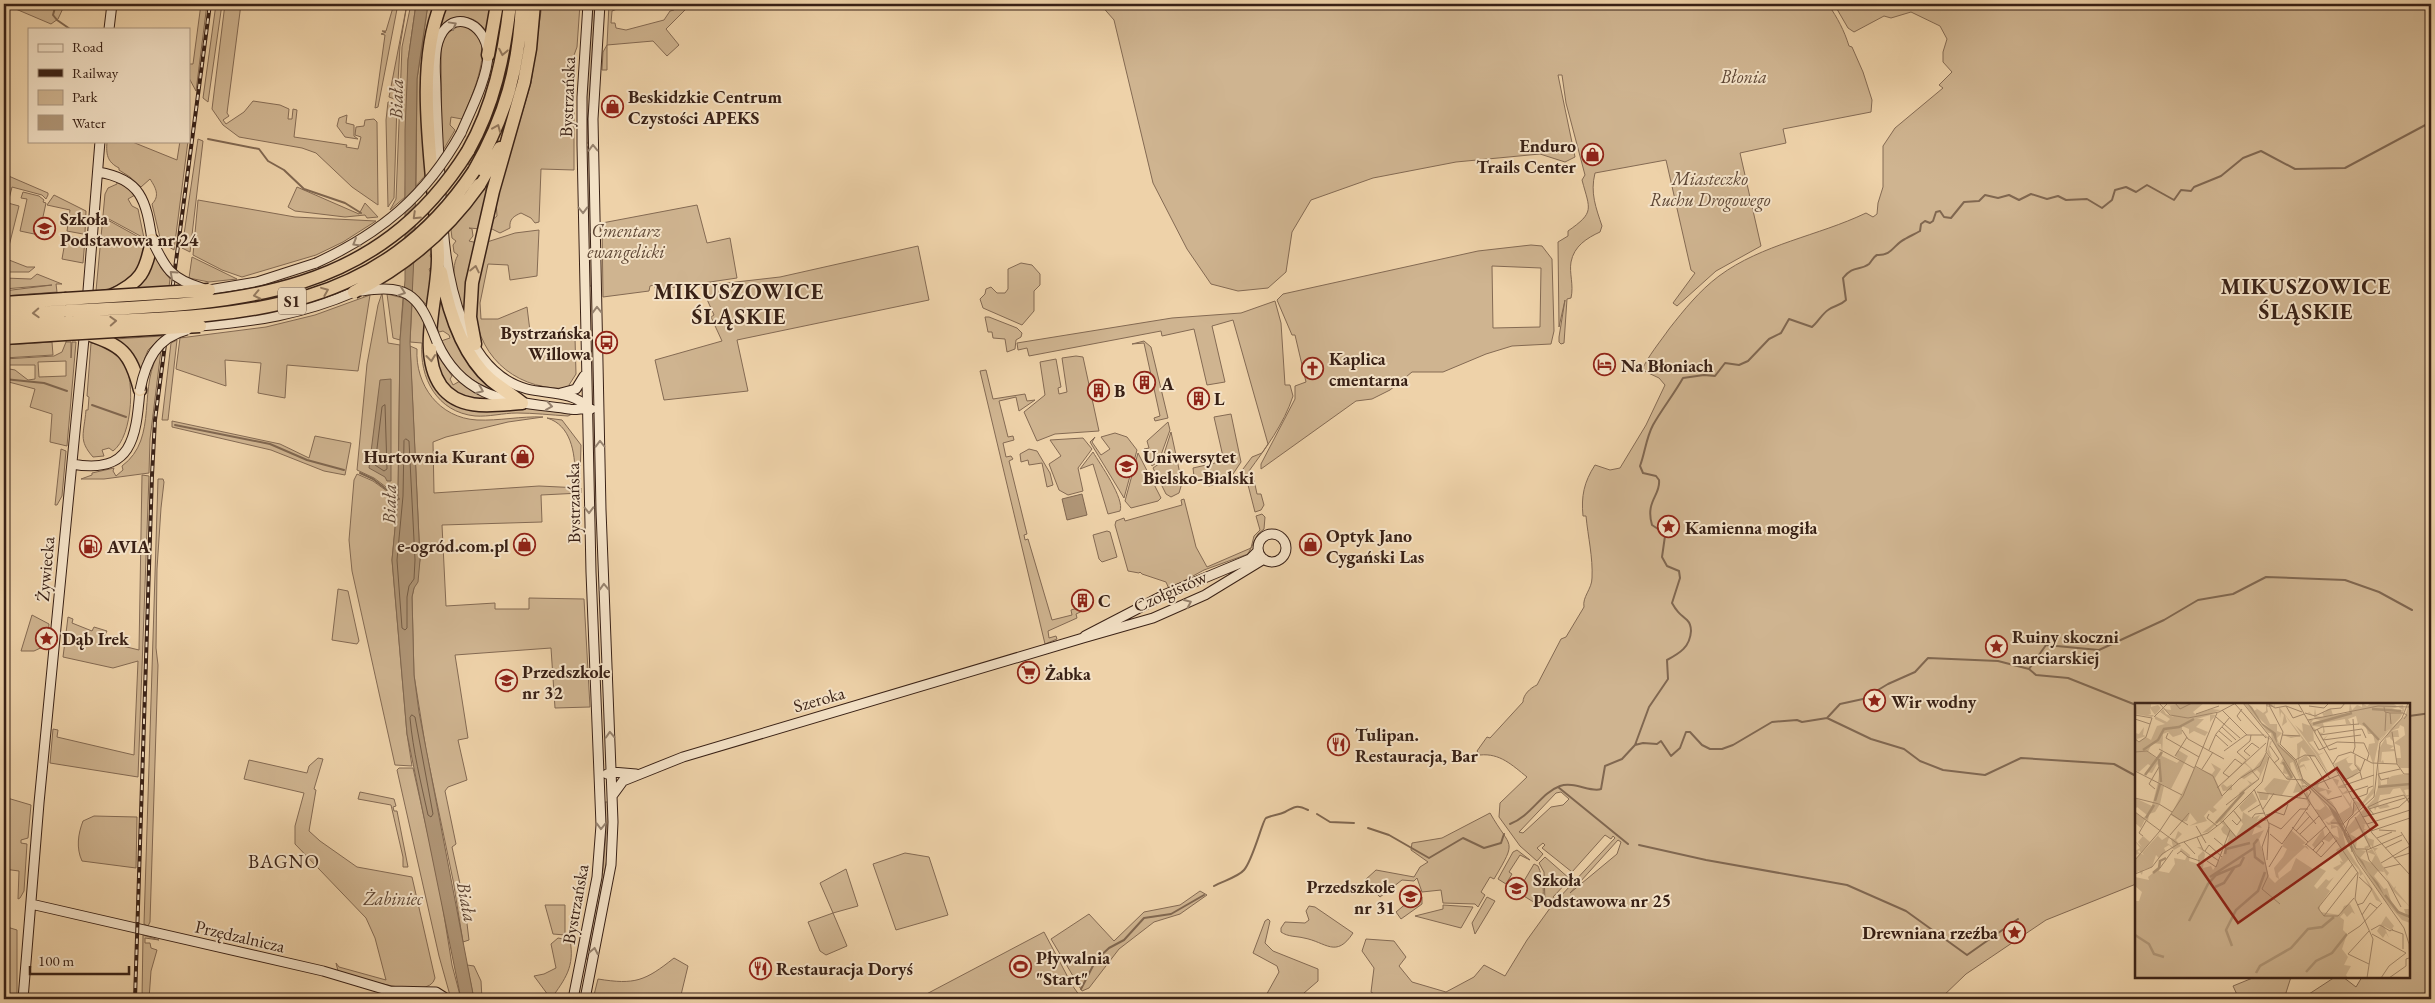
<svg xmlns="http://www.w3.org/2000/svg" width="2435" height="1003" viewBox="0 0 2435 1003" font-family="'EB Garamond',serif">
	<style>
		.green { fill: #cfb490; stroke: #846a53; fill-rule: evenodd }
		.water { fill: #b09677; stroke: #806750 }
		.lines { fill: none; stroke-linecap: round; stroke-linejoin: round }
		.shore { stroke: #745c46; stroke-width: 1 }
		.stream { stroke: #806750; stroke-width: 2 }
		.secondary-casing { stroke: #392116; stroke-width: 11 }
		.highway-casing { stroke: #392116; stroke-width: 15 }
		.secondary { stroke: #f4e2c7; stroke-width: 9 }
		.highway { stroke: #eed2a9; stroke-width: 12 }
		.rail-casing { stroke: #392116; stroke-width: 4 }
		.rail { stroke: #f4e2c7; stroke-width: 2; stroke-dasharray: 5.5; stroke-linecap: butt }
		.secondary-bridge-casing { stroke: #392116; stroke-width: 11; stroke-linecap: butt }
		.highway-bridge-casing { stroke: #392116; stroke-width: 15; stroke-linecap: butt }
		.secondary-bridge { stroke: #f4e2c7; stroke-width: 9 }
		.highway-bridge { stroke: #eed2a9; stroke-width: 12 }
		.oneway { stroke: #96826e }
		.oneway2 { stroke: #947a60 }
		.labels { text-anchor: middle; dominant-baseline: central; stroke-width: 4; stroke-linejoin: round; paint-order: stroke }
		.shield { fill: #f4e2c7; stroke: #715b4b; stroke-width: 1 }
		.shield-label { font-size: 16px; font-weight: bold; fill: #392116 }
		.park-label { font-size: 18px; font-style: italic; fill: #5e4634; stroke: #f4e2c7 }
		.poi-label { font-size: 18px; font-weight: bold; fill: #392116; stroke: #f4e2c7; text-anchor: start }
		.street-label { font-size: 18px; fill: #392116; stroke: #f4e2c7 }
		.water-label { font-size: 19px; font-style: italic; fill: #5d4433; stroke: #f4e2c7 }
		.neighbourhood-label { font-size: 19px; letter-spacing: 1px; fill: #392116; stroke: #f4e2c7 }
		.district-label { font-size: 22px; font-weight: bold; letter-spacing: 1px; fill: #392116; stroke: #f4e2c7 }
		.inset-river { fill: none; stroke: #b09677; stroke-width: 2.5 }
		.inset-road { fill: none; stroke: #a68b6e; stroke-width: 1 }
		.view { fill: #8f2418; fill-opacity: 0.15; stroke: #8f2418; stroke-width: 2.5 }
		.inset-edge { fill: none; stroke: #392116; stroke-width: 2.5 }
	</style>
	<rect width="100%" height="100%" fill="#eed2a9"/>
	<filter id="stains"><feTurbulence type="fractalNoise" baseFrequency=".004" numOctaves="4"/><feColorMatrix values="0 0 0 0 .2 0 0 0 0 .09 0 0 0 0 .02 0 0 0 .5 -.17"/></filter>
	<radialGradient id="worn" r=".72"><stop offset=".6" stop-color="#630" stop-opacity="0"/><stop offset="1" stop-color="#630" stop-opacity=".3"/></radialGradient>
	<path class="green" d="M4,4H65L58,19L51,24Z
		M201,4H207L196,91L189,78V64H193Z
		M216,4H222L208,102L203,98Z
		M225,4H241L227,113L229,116L223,120L226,124L244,112L253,101L280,105L289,109L288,119H292L293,109L297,110L294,137L347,145L346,147L358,149L361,137L355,135L356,127L364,126L365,120L374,119L377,122L378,205L352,187L316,153L302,148L239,137L223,125L212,109Z
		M394,4H398L378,107L375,108L385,35L381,34L386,32L382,31H386Z
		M407,4L400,46L397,100L389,97Z
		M411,4H416L408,60L405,197L390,210L396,199L402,47Z
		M428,4H438L428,172L416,186L417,79Z
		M447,4H492L487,33C477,14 454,12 440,28Z
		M514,4H519L504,96L472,167L468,164L474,153L473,152Z
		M542,4H580L577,47L573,58H568L569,63H573L570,84L574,103V170L541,169L539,222L535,223L531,218L521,213C514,216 509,219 510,228L500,233L490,228L491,221L497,216L496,202L531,83Z
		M593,4H596L589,110V143H586L585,111Z
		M609,4H612V8L617,9L612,11L611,23H615L616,28L626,30L664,20L670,11L674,10L673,4H691L666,29L679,45L667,56L653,41L607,45V70H602L603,52L607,45Z
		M1100,4H1828C1838,19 1844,30 1849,46L1852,47L1863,72L1872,100L1871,112L1783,129L1786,143L1740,153L1761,246L1716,271L1677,306L1673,303L1695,273L1691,270L1666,160L1595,173C1590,193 1596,208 1602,226L1600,232C1587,238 1574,246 1571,262C1569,273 1574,285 1571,298L1567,299L1564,343L1561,344L1559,342V337L1565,300L1559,327L1558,242L1568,236V231C1595,212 1590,210 1582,180L1585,175L1566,103L1562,75H1558L1575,157L1565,162L1540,154L1456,162L1373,178L1311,200L1292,232L1286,272L1268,288L1238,291L1211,284L1187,249L1153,183L1114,20Z
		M1834,4H2431V999H2315L2309,994L2335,977H2343L2356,987L2362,977H2409V704H2136V884L2046,920L1966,974L1940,999H1382L1371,992L1374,968L1362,951L1366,939L1394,941L1406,957L1399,966L1412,982L1446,992L1474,977L1484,965L1505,976L1527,940L1553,904L1545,902L1544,872L1539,863L1545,857L1570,879L1553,897L1557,900L1615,838L1613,836L1611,839L1605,835L1572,872L1542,848L1545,845L1543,843L1537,848L1543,854L1537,861L1520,846L1499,817L1500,803L1527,777C1512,765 1500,753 1480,755L1477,751L1487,737L1490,738L1523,702C1523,695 1530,688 1537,685L1561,639L1566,637L1584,607C1582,597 1592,589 1592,578C1593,557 1588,537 1586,516H1583C1581,496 1584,482 1595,465L1610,470L1620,468L1646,425L1665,385L1659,378L1642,370C1648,356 1660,342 1669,329C1684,310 1699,291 1719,276C1762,244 1818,236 1866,213L1873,217L1877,214L1878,203L1883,187V146L1895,128L1943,88L1939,85L1952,72L1943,62V52L1947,39L1940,26L1911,12L1891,18L1884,16L1854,32L1848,28ZM1561,792L1569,799L1563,805L1551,807L1523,833L1519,832L1556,793ZM1618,840L1621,842L1617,854L1570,893Z
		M458,26C504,27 472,96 462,119L451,117L450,125L455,130L442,152L441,49L445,35Z
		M388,102L397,104L394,198L388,207L386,120Z
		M347,115L346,123L354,125V136L358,139L345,137L337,126L339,118Z
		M198,139L203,141L190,252L182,248Z
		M130,141L177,160L180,141H188L174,250L161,242L152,204C160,196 156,188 150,179L141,187L130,177L119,170V168C107,162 106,154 107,142Z
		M586,147H589L593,286H589Z
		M4,174L48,193V195L46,199L42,195L12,187L8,203L19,206L7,254L4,253V185L9,178Z
		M117,182L126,185L135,195L128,199L132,206L138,209L144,238L107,218L106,219L144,240C145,269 125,289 96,291L105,194L108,188L117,184Z
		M297,187L359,214L365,203L378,217L367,218L365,215L345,217L295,211L288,207Z
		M484,189L490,193L481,229L469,228L472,229L473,236L469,241L478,243L465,318C459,298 448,272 458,255L454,252L453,245L456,241L452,238L451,230Z
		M23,192L39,196L44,200L43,202L46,203L39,235L20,231L27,199L21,198Z
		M54,195L86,211L85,233L83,234L67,231L70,210L47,205Z
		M198,200L295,217L376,221L343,242L316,255L242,277L222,270L193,255Z
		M697,205L707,243L730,238L737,278L656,290L654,285L650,286L649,291L603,297L602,223Z
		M539,230L537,276L510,280L508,265L488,264L480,303L481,319H498L527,307L531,339L575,338L576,374L569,385L571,388C521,392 479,361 475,310C473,288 482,263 487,242L515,233Z
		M66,236L85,239L83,263L62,259Z
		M1531,245L1542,246L1552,259L1554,331L1551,344L1512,346L1486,354L1443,372H1412L1390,390L1372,399L1356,401L1261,469V464L1295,399V386L1306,382L1295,335H1292L1277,300L1283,294L1478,251ZM1492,266L1541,268L1540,327L1493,328Z
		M434,246L430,256L433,260V266L429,269L431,274L427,305L412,291L413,263Z
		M918,246L929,300L737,340L748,391L664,400L655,360L722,341L711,317L714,315L701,286L780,277Z
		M154,252L161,268L170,279L169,287L133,290Z
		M192,257L237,279L209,282L189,278Z
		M4,258L27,267H35L29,272H4Z
		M1021,263L1032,265L1040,274V285L1034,291V311L1022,325L983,308L980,299L985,294L986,289L991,287L997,293H1005L1008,289V269Z
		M37,274L62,284H56L57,292L4,296V291L52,285L4,289V278L31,279Z
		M439,286L501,392C469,383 456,369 441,341L450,338L449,335L443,331L439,332L435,322Z
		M382,293L388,343L400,345L398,496L374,478L357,470L367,364L378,305Z
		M387,294L403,298L400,340L393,338Z
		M370,295L358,371L287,365L285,398L258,393L261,363L225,360L226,386L176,369L180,338L266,327L315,315Z
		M1275,301L1281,323L1285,385H1290L1293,396C1284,424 1265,449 1249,471L1251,475L1240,476V473L1252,457L1262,453L1268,444L1233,320L1212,326L1225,382L1207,385L1194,329L1162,336L1161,331L1029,356L1027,348L1018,350L1017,343L1172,318L1241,313Z
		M412,304L425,322L448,397L572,414L568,416C551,415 534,413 517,413C503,413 489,417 475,416C437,412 419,378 422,343L410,342Z
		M985,317H989L1017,328L1022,333L1021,337L1016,340L1015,349L1007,352L1005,339L993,338L992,332H988Z
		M162,336L148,350L140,371L115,339Z
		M177,340L168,420H162L171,343Z
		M1144,341L1151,347L1168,418L1155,421L1154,418L1160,416L1144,343L1132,344Z
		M52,342L53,355L4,358V345Z
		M66,342H71V358L72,342H76L67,446L50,442L52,414L30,407L35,389L5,381L4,384V368L15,370L28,380L35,379V365H4V359L54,356L62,352ZM66,361V376L39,377L38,362Z
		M91,343C102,345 112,348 120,356C137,373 133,437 113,451L109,448L102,450L104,456L93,457C78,440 84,434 86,410H88L89,397L87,396Z
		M410,346L417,349C415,385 439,418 477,420C499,421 521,416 543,417L508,422L446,437L433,442L434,493L539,486L581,488V493L541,495L542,522L442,525L446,606L495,603V609H529V598L584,599L590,707L555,708L551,648L455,655L468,738L458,740L467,780L448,787L445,791L456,844L452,847L465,907L469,940L463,942L453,880L426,750L414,675L412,597L420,560Z
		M161,350L150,439L149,473L104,479H81L92,475V473L114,468L113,471L116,476L123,470L122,466C160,438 136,385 161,350Z
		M435,352L452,376L450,379L453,385L460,381L500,400C480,399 449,400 440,376C437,369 437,360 435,352Z
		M1076,356L1083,357L1099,431L1055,434L1037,441L1024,412L1045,395L1040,362L1056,359L1061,387L1058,388L1059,394L1067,392L1062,358Z
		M986,370L993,399L1025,394L1027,401L1035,400L1019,411L1016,397L999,401L1008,437L1013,436L1014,440L1003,443L1006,457L1011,456L1013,459L1009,461L1027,534L1024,535L1025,540L1028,539L1052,620L1072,615L1071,610L1088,605L1089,608L1076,614L1077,618L1048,631L1049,638L1056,636L1057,639L1045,644L980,371Z
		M1231,414L1241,462L1229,480L1209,486L1194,477L1193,468L1224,461L1214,417Z
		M547,418L562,420L581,445L580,479L575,474C575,453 571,425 547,418Z
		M172,421L280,444L309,458L315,436L351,443L345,475L324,471L271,450L172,427Z
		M1168,422L1170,430L1161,455L1162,459L1152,466L1144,449L1149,448L1147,441Z
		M1171,432L1182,483L1179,493L1171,497L1166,494L1153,468L1163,461L1166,464L1172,463L1163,457Z
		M1115,433L1127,437L1137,450L1124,498L1090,442L1095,437L1092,442L1101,455L1110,449L1101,437Z
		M1083,438L1092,449L1078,468L1083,491L1068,495L1059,490L1049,464L1061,456L1050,440Z
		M61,449L66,451L62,496L57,505H55Z
		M1029,449L1037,451L1050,473L1053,485L1047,487L1042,463L1029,465L1028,460L1021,462L1020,454Z
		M1093,452C1100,464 1125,499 1120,511L1108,514L1093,464L1080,469Z
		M1138,453L1161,498L1158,501L1131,508L1125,501Z
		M357,474L373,481L398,499L392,560L407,734L412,766L395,765L352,571L349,540L354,480Z
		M142,475L149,476L138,777L50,763L53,729L58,730L57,737L134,755L138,661L113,668L63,657L68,617L73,619L72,623L92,631L94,627L107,631L102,641L139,650Z
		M158,479H163L164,482L161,508L157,569L156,648L158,665L150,922L148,926L144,924Z
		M1254,480L1257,494H1261L1264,505L1261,510L1255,512L1247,481Z
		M1184,499L1196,547L1207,567L1251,548L1254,536L1260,530L1256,516L1262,514L1265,517L1264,529L1258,534L1248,554L1204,570L1169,589L1166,582L1142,574L1140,572L1139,573L1128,571L1115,525L1116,521L1124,518L1125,521L1182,505L1181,500Z
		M1107,531L1110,532L1117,557L1102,562L1099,559L1093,535Z
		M338,589L348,591L359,641L357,644L332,640Z
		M32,615L49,624L47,645L34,651H21Z
		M318,758L323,759L314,789L316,790L309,831L320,841L357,867L412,877L435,978C429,1003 356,976 338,971L336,963L339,967L386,980L375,938L366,918L295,844V826L304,793L244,779L249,760L307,773L309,766Z
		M399,768H413L439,884L452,965L461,999H451L439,956L397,770Z
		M360,792L394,799L396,806L393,807L394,811H397L408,867H403V857L391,805L358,799Z
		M4,797L31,805L28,838L21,840V843L27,844L24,891L20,898L18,899L19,871L4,869Z
		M605,802H609L608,853L589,959H586L603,869L606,833Z
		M1490,813C1511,850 1518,838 1494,879L1490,877L1481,892L1485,895L1478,907L1475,904L1443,903L1441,890L1422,892L1417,878L1414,881L1402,880L1380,897L1364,881L1376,870L1414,877L1420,867L1428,862L1411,850L1412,843L1442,838Z
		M94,816L137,817L136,868L82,861C76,848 78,834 83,821Z
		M1517,850L1530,860L1520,855L1509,872L1512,874L1506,884L1498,879L1513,852Z
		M905,853L929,857L948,915L896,930L873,864Z
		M1534,864L1538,866C1543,877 1546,895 1540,906L1514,890L1521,879L1524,881Z
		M846,869L858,906L833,913L847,946L826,955L820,951L808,922L833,913L820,883Z
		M1200,891L1207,895L1180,914L1154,922L1119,949L1089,988L1082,991L1051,939L1089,914L1114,941L1144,912L1180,905Z
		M1414,897H1422V904L1401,919L1396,912Z
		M1487,897L1495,901L1475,934L1472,923Z
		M545,905H565V935L553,934Z
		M1443,905L1473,907L1461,928L1415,916L1443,909Z
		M1309,906L1315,907L1353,933C1336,959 1326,942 1304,938C1296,936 1288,937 1281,932V928L1285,922L1305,923L1309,920L1306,911Z
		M1268,919L1270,921L1265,943L1273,951L1318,969V981L1304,993L1310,999H1264L1279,972L1277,966L1253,953L1265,921Z
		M7,927L17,930V999H7L4,985V934Z
		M1044,932L1072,985L1082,999H917Z
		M143,935L159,940L145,938V943H150L151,948L157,950L151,971L149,999H142Z
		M558,938L570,940C575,967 565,979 551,999L534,976L544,974L556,968L551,944Z
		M674,958L688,966L680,999H593L598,979C635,985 645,981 674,958Z
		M467,965L474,966L481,981L482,999H474Z
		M2255,977H2291L2284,999H2239L2233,986Z"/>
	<path class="water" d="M416,4H428L417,79L415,233L410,342L420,560L418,582L414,588L412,597L414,675L419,712L474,999H461L407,734L392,560L398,496L400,340L405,280V130L408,60Z
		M391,379V481H387L385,477L369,468L380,380Z
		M1082,494L1087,515L1067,520L1062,499Z"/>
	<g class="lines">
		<path class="shore" d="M385,405L387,469L384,471L375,465L382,407Z
			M406,439L409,441L415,560L414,579L409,586L407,597V628L405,630L402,628L397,560L403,496L404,441Z
			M412,715L415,717L433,814L431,817L428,815C421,783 413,751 410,718Z"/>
		<path class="stream" d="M56,4L53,15L57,20L70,29
			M208,139L259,149L268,161L284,170L304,189L345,203L361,213
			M4,379L44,383L67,391
			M92,405L126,417
			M175,425L270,444L307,460L344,470
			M360,473L373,479L399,499
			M2029,669L2046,645L2099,650L2164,620L2198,600L2233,594L2266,577L2345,580L2379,592L2412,610
			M2409,716L2431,713
			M1827,718L1840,704L1863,699L1888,684L1915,672L1928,658L1998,661L2029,669L2036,675L2068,678L2136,705
			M1635,745L1643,743L1657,744L1661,741L1671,756L1680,748L1686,732H1690L1702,745L1710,749H1722L1733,745L1772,722L1797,720L1802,722L1827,718L1871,739L1904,749L1920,761L1943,770L1985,775L2021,758L2114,764L2136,776
			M1558,787L1628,844
			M1317,814L1330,822L1354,823
			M1510,824C1531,816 1541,793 1560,786C1574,781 1591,793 1601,789L1605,766L1622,759L1635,745L1649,707L1668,679L1667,660C1680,653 1690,647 1691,631C1691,627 1690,623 1687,620C1680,614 1677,612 1672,603L1680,578L1679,571L1667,566L1662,557L1665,536L1661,531L1652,525C1645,501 1661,495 1659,480L1656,476L1643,473L1640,466C1645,453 1646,438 1653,425C1662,409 1674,394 1683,378L1704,375L1715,376L1725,363L1739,365L1748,361L1769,339L1781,333L1789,319L1812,327C1818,322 1822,314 1828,310C1835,305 1840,306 1846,300L1843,278C1853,265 1860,271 1869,264C1872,261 1873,257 1877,255C1892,256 1894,244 1905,239C1910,236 1915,234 1920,231L1921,224L1925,221L1930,223L1933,221L1936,212L1940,211L1944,217L1951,218L1964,202L1979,201L1985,195L1998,198L2009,195L2019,200L2031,194L2047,199L2058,196L2066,200L2087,199L2102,208L2112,200L2115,190L2126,187L2136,192L2147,185L2174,200L2181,190L2191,191L2194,187L2221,176L2243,158L2261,151L2295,169L2345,168L2431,122
			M1368,828L1389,835L1429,858L1463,838L1484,848L1501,843L1504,834
			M1639,845L1706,860L1847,885L1906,911L1967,955L2018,919
			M1214,886C1223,881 1238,877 1244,870C1253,860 1263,819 1266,818C1272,815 1279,815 1285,812C1295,807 1296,804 1308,810
			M1081,989L1096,960L1109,948L1124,940L1144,918L1171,914L1204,895"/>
		<defs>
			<path id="secondary" d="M109,29L112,4
				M98,172C141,179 146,200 152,240
				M442,213C440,172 437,132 436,91C436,75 433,58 438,42C449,7 486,21 488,54C488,77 470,112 461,133
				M443,226C447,282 464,372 527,389C547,394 574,391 588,408
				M209,290L257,282L316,263
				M87,303L100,141
				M200,326C254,322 303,314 354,292
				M437,342C464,402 511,401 569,409C576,411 584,407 591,409
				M561,393L576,389L584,376
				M72,464C132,475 136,438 140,390
				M1258 548a14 14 0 1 1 28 0a14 14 0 1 1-28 0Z
				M1085,636L1166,594L1250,559L1258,551
				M607,774L612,772L636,774
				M612,796L623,781L683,757L1083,638L1153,618L1205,595L1264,559
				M31,904L323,971L390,991L436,992L447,999
				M23,999L39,803L85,328
				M573,999L597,877L601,825L591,572L582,145V97L588,4
				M585,999L611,865L613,822L601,510L593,119L600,4"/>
			<path id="highway" d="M441,4C412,75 436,179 438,256C439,295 417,352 441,386C460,412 495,405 522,403
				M488,55L497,4
				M468,151C494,105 504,56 510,4
				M474,171C506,116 519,67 522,4
				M479,185L500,148
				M441,272C448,309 461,354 491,380C501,388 512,395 522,403
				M111,296C141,282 146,272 152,240
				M4,303L65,299
				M4,315L67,311
				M4,326L65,323
				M85,333C122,346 130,351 140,390
				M4,338L65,334
				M475,344L470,317L472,283L493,191L524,82L530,49L534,4"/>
		</defs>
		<use href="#secondary" class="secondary-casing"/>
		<use href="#highway" class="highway-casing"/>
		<use href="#secondary" class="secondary"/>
		<use href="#highway" class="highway"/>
		<defs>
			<path id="rail" d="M135,999L152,475L155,420L210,4"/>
		</defs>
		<use href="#rail" class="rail-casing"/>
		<use href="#rail" class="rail"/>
		<defs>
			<path id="secondary-bridge" d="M152,240C165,268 171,279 202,288
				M316,263C381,233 426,196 461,133
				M362,291C412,283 420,299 437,342
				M140,390C146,361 156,338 187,330"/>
			<path id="highway-bridge" d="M354,292C405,266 446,232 479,185
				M65,299L209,290
				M67,311C228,303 373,303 468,151
				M65,323C227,315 373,322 474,171
				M65,334L200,326"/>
		</defs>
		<use href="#secondary-bridge" class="secondary-bridge-casing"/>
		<use href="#highway-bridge" class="highway-bridge-casing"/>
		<use href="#secondary-bridge" class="secondary-bridge"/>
		<use href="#highway-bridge" class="highway-bridge"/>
	</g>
	<defs><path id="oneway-chevron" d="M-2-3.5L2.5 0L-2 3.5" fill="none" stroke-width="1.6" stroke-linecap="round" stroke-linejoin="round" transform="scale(1.25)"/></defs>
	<g class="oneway">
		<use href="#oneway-chevron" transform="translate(453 25) rotate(-29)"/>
		<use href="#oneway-chevron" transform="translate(593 148) rotate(-91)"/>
		<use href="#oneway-chevron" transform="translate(583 210) rotate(89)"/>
		<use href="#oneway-chevron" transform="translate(356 243) rotate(150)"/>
		<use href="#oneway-chevron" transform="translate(173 274) rotate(-138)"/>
		<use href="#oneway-chevron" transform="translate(402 292) rotate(19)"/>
		<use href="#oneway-chevron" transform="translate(597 310) rotate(-91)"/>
		<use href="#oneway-chevron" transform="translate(480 390) rotate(23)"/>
		<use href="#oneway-chevron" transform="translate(549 406) rotate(8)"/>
		<use href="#oneway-chevron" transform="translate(600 444) rotate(-91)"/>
		<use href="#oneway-chevron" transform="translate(589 510) rotate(89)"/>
		<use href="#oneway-chevron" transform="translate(604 587) rotate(-92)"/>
		<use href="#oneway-chevron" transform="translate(1188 603) rotate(-24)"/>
		<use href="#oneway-chevron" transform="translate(610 735) rotate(-93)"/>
		<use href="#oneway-chevron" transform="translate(601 826) rotate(91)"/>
		<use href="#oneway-chevron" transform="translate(594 951) rotate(-79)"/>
	</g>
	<g class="oneway2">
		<use href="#oneway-chevron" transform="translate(503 52) rotate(101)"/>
		<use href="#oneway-chevron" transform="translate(497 128) rotate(-67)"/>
		<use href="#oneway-chevron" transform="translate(416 216) rotate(136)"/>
		<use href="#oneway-chevron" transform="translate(475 269) rotate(-78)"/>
		<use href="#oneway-chevron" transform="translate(325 291) rotate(-22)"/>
		<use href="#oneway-chevron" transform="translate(257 295) rotate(168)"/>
		<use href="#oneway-chevron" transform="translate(36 313) rotate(177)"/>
		<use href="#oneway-chevron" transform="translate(113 321) rotate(-3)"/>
		<use href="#oneway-chevron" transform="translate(431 358) rotate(84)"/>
	</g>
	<defs>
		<symbol id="shop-ring" viewBox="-11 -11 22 22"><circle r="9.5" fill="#f4e2c7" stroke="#8f2418" stroke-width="1.5"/><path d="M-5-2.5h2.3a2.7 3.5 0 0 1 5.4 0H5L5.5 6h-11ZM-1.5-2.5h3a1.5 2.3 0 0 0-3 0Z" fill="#8f2418"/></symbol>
		<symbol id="school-ring" viewBox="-11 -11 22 22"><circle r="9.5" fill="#f4e2c7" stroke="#8f2418" stroke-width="1.5"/><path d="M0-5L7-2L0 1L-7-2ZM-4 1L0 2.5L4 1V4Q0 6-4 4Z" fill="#8f2418"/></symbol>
		<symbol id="bus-ring" viewBox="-11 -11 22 22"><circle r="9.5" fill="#f4e2c7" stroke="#8f2418" stroke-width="1.5"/><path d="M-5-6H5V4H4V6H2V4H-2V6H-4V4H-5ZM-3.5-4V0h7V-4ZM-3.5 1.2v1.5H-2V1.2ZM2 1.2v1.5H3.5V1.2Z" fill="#8f2418"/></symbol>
		<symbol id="hotel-ring" viewBox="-11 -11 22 22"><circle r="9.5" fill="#f4e2c7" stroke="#8f2418" stroke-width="1.5"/><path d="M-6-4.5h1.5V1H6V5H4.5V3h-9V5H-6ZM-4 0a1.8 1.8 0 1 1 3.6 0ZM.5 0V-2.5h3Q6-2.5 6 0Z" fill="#8f2418"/></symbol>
		<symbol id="church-ring" viewBox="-11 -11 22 22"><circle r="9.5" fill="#f4e2c7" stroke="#8f2418" stroke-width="1.5"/><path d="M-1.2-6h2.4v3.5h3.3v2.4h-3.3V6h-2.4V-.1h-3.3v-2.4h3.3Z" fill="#8f2418"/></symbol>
		<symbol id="building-ring" viewBox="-11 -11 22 22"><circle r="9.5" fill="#f4e2c7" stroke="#8f2418" stroke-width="1.5"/><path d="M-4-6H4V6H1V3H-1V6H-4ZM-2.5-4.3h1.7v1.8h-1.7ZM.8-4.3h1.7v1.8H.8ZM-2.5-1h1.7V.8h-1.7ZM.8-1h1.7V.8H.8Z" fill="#8f2418"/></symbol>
		<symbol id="university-ring" viewBox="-11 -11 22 22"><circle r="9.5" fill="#f4e2c7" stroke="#8f2418" stroke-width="1.5"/><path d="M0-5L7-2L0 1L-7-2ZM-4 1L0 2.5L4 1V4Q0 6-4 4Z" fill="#8f2418"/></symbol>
		<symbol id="sight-ring" viewBox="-11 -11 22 22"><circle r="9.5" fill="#f4e2c7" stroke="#8f2418" stroke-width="1.5"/><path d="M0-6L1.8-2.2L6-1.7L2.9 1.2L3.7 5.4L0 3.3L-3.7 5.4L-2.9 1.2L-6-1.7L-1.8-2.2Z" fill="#8f2418"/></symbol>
		<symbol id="fuel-ring" viewBox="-11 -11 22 22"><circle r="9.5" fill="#f4e2c7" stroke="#8f2418" stroke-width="1.5"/><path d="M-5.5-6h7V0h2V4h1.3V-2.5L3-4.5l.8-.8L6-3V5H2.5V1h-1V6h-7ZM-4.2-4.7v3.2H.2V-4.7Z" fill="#8f2418"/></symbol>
		<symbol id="supermarket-ring" viewBox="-11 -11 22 22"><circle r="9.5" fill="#f4e2c7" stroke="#8f2418" stroke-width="1.5"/><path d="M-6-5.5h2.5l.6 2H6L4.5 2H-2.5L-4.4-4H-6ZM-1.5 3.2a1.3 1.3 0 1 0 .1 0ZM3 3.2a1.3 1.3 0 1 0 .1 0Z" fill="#8f2418"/></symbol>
		<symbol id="restaurant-ring" viewBox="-11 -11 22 22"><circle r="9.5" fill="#f4e2c7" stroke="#8f2418" stroke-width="1.5"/><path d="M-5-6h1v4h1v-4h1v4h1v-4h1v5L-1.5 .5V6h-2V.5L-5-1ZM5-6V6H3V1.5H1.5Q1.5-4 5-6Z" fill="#8f2418"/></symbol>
		<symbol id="stadium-ring" viewBox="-11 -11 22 22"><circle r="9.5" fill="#f4e2c7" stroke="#8f2418" stroke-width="1.5"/><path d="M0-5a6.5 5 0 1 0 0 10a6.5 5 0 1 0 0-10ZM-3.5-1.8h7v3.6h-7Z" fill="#8f2418"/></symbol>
	</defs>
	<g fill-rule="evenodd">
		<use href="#shop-ring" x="600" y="94" width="25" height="25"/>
		<use href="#shop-ring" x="1580" y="142" width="25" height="25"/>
		<use href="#school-ring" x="32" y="216" width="25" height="25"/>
		<use href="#bus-ring" x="594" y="330" width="25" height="25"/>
		<use href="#hotel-ring" x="1592" y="352" width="25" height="25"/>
		<use href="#church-ring" x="1300" y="356" width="25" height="25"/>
		<use href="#building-ring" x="1132" y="370" width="25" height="25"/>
		<use href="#building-ring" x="1086" y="378" width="25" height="25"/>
		<use href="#building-ring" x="1186" y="386" width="25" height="25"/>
		<use href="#shop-ring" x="510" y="444" width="25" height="25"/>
		<use href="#university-ring" x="1114" y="454" width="25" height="25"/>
		<use href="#sight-ring" x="1656" y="514" width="25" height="25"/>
		<use href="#shop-ring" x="512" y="532" width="25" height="25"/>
		<use href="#shop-ring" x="1298" y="532" width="25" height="25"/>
		<use href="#fuel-ring" x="78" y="534" width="25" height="25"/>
		<use href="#building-ring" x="1070" y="588" width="25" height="25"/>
		<use href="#sight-ring" x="34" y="626" width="25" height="25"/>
		<use href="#sight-ring" x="1984" y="634" width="25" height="25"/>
		<use href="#supermarket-ring" x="1016" y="660" width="25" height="25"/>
		<use href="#school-ring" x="494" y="668" width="25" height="25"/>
		<use href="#sight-ring" x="1862" y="688" width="25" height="25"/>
		<use href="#restaurant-ring" x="1326" y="732" width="25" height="25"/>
		<use href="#school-ring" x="1504" y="876" width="25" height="25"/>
		<use href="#school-ring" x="1398" y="884" width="25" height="25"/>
		<use href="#sight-ring" x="2002" y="920" width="25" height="25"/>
		<use href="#stadium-ring" x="1008" y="954" width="25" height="25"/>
		<use href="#restaurant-ring" x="748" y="956" width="25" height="25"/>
	</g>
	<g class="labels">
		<rect class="shield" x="278" y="287.5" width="28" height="27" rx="4"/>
		<g class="shield-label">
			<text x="292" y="301">S1</text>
		</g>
		<g class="park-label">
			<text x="1744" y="76">Błonia</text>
			<text x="1710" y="178">Miasteczko<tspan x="1710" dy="21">Ruchu Drogowego</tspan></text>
			<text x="626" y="230">Cmentarz<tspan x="626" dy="21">ewangelicki</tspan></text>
			<text x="393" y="898">Żabiniec</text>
		</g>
		<g class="poi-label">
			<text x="628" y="96">Beskidzkie Centrum<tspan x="628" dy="21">Czystości APEKS</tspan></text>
			<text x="1576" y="145" text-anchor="end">Enduro<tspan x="1576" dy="21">Trails Center</tspan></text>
			<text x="60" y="218">Szkoła<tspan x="60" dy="21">Podstawowa nr 24</tspan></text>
			<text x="591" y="332" text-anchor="end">Bystrzańska<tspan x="591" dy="21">Willowa</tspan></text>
			<text x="1329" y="358">Kaplica<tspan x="1329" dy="21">cmentarna</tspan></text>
			<text x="1621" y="365">Na Błoniach</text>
			<text x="1161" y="383">A</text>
			<text x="1114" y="390">B</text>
			<text x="1214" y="398">L</text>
			<text x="507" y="456" text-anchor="end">Hurtownia Kurant</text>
			<text x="1143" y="456">Uniwersytet<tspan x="1143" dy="21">Bielsko-Bialski</tspan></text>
			<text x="1685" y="527">Kamienna mogiła</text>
			<text x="1326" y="535">Optyk Jano<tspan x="1326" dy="21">Cygański Las</tspan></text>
			<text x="509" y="545" text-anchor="end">e-ogród.com.pl</text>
			<text x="107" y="546">AVIA</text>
			<text x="1098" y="600">C</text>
			<text x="2012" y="636">Ruiny skoczni<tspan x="2012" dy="21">narciarskiej</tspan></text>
			<text x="62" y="638">Dąb Irek</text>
			<text x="522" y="671">Przedszkole<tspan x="522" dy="21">nr 32</tspan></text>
			<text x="1045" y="673">Żabka</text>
			<text x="1891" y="701">Wir wodny</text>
			<text x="1355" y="734">Tulipan.<tspan x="1355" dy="21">Restauracja, Bar</tspan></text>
			<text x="1533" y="879">Szkoła<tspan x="1533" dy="21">Podstawowa nr 25</tspan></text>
			<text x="1395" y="886" text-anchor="end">Przedszkole<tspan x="1395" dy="21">nr 31</tspan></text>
			<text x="1998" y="932" text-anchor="end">Drewniana rzeźba</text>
			<text x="1036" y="957">Pływalnia<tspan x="1036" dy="21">"Start"</tspan></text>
			<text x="776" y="968">Restauracja Doryś</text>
		</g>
		<g class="street-label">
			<text transform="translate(567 97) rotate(-88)">Bystrzańska</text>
			<text transform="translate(573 503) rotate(-91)">Bystrzańska</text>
			<text transform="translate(45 569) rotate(-85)">Żywiecka</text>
			<text transform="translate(1170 591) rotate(-24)">Czołgistów</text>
			<text transform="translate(819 699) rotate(-16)">Szeroka</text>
			<text transform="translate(575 904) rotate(-80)">Bystrzańska</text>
			<text transform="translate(240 936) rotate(13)">Przędzalnicza</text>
		</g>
		<g class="water-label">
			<text transform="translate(396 99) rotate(-89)">Biała</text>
			<text transform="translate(389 504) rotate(-89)">Biała</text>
			<text transform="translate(467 902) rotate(79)">Biała</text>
		</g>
		<g class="neighbourhood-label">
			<text x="284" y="861">BAGNO</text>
		</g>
		<g class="district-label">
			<text x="2306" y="286">MIKUSZOWICE<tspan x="2306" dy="25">ŚLĄSKIE</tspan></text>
			<text x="739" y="291">MIKUSZOWICE<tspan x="739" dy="25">ŚLĄSKIE</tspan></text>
		</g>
	</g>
	<g transform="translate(2135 703)">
		<rect width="275" height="275" fill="#eed2a9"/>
		<path d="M2,0H16V4L23,2L26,5L20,12L15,5L16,11L13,12H19L17,14L0,11ZM55,0H69L58,9L60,11L77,6L86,7L74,11L81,12L75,19V12L62,16H69L61,24L73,29L70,33L59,28L54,31V26L47,23V31L38,34L33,29L28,31L27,53L42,60L45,57L40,53L43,47L53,53L36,86L23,79L25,64L22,61L17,70L12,69L10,72L11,69L16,63L13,61L4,69L0,67V30L4,31L9,24L8,32L11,33L2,36L3,39L11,34L16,37L22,23L30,21L20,16V13L32,19L35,16L25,9L28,6L31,11L39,14L29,6L36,7L35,2L30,3ZM17,40L26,41L27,49L22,56L13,49ZM109,0L115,2L127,22L136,28L139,34V30L123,14L119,8L122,6L114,0L128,10L131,8V0L134,2L131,3H134L133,0H135L139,3V0L140,4H132L133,9L130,11L135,21H142V28L147,30L142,35L145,43L157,52L163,64L162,41L168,37L165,33L156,35L148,32H164L150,12L152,19L147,23L149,12L146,9L145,15L144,4L189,62L160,22L168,29L167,20L176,23L174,17H178L176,20L186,17L180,16L179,13L189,14L187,10L179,13L178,12L173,10L174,9L179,13L180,5L181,12L189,9V10L193,6H196L198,12L215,10L217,9H214L215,0L217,7L222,2L227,4V0L232,3L236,0L259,1L263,4L257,6L262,7H268L262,3L268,2L269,7L271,4L265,15L244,37L239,60V90L224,106L218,96L226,101L238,85V61L233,46L234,41L240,40L238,31H233L231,24L223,21L221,13L213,16L216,21H211L210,16L188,20L190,29L186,32L188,36L193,32L188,38L183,29L188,30V24L177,23L181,27V30L178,27L179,38L174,39L184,51L190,49L193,54L190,49L184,52L196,75L181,53L174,54L166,44L164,57L171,52L180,63L175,57L166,59L164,63L169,61L172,68L169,63L165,65L167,77L160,57L143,41L140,35L143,43L160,59L165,75L170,80L167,82L158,59L155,60L156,66L163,81L172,85L168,87L170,91L172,88L176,100L174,103L169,90L164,95V89L158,90L162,79L158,73L147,92L134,91L132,97H125L123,89L132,90L129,86L139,75L154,78L151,74L154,72L148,70L149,62L145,61L148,55L137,38L134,46L137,55L132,49L135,39L137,37L131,35L129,31L137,37L136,30H133L117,9L133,32L131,29ZM273,4L275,65H265L262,59L261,55H266L265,43L259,40L270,32L269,24L265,22L264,25L256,28L263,27L264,34H257H258V38L255,35L256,40L255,34L251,35L252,41L259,43L255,46H259L260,48L247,49L246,59L248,57L249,60L250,66L249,60L243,59V48L256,25L245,38L242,51L241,73L242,51L245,37L252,28L270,13ZM131,51L134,54L124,76L112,85L106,94L101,98L100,100L87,118L101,133L108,121L99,108L107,117L108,109L117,115L125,112L122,117L127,114L132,118H123L121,120L124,121L127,125L120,124L117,132L129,127L124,136L134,174L140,180L144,176L141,174L139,165L148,154L152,146L147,143L156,127L171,140L167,142L172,143L174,147L170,144L159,154L143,170L144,176L156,167L161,155L178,166L183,164L191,168L179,183L182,186L191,176L194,178L199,174L191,185L195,188L185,202V209L205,212L209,203L215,201L220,211L217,209L212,214L209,210L205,214L209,217L208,227L212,231L207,246L213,254L209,262L216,263L211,272L213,275H0V198H4L7,189L0,183V174L14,177L13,174L24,165L26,158L24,168L34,170L40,161L39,155L50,157L52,153L45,148L46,145L55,152L54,158L63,161V153L68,148L62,144H66L70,151L68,165L76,163L78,167L88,152L94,134L88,130L86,126L89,122L84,118L73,129L67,130L93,109L100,97L106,93L104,90L115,81L112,77L117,80L124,76L125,70L122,67L109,76L105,74L116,66L109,60L88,81L92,84L97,81V87L88,88L86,83L114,53L110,59L118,67ZM215,53L211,56L213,60H218L214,64L217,68L223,65L221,63V61L226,66L218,74L208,78L199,61ZM76,60L86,66L80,75L88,94L78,104L82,107L78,110L74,107L69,113L72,118L54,123L62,119L55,110L52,118L47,119L36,112L60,64L77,71L80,67ZM243,60L246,82L252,81V76L257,73L268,71L264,66L269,72L275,71V86L269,87L271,92H275L272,94L275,101L265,85L258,86L255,91L245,92L243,99L244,103L252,101L255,104L245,106L242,103L240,108L239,104L235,105L236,112L228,114L226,109L239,96L243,84ZM197,75L204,77L202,84L209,81L211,85H204L208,90L212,87L213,90L208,91L215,101L217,96L216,102L218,107V100L223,106L208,120L207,126L201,121L193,122L190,118L194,120L199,115L197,112L187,118L180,106L185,107L190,103L178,87L205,119L189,97L171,79L177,82L184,80L183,84L197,88L193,92L191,87L184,89L197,99L204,111L215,104ZM23,79L29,83L25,101L23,100L19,101H25L20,109L14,111L13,118L10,116L6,125L0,120V109L8,115L12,112L2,104L0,107V95L17,103ZM117,89L122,98L107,109L104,104ZM225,110L232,121L226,122L230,121L229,126L233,127H229L233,135L239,137L238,145H243L240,148L247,162L254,170L252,173L247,165L253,177L259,185L261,183L260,186L275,204L257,187L249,169L243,168L239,173L249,186L252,185L256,198L265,209L271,212L269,206H275V214L272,213L275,220L267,217L249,197L214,143L212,125ZM224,125L234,142L229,144L232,147L236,142L243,155L237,146L232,149L240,152L236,160L225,155L231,148L221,146L222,135L215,131ZM196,122L203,123L207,127L211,144L247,200L241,197L228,171L225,173L224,167L214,156L202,168L198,165L206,161L205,158L208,159L201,147L205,144L199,134L194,139L188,136L180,145L177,142L188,126L190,134L195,130L204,135L202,124L196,126ZM43,128L47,131L41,137L46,143L39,147L34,142L29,145L31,149L24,155L21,152L17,164L8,167L7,172L4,168L0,171V158L4,151L0,152V148L5,145L0,138L7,144L3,139L8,133L15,139L6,150L4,147L3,149L9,152L7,150L26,129L23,133L27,137L35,132L32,140L38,144L36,135L40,136ZM251,213L259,223L256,227L249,223L254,235L251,230L248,235L242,228Z" fill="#cfb490" fill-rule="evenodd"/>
		<path d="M112,0L117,4L127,20L141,30L142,40L160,57L166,75L202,110L221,151L228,159L233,169L243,180L250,194L221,152L193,103L167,78L159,58L143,43L137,30L127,22Z" fill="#b09677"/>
		<path class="inset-river" d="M237,6L266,8M228,20L244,37M178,21L217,10M8,47L23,37L29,26L44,24L59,16M24,56L26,79M148,59L157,75M10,72L27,49M243,84L275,81M20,98L25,81M11,115L19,102M81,120L109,89M123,136L119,141L120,154L129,161M90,151L91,146L115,140M18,170L24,165L25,158L31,155M75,174L119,145M80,184L89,180L99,165M250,192L263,209L275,214M54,218L73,181L81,172L105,162L109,154M0,232L14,241L19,251L29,254M97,243L91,227L101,207L123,188L130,169M171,269L181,258L197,250L212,231M121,270L125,263L156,245L173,226L187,224L199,214"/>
		<path class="inset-road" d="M24,0L35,12L53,15L84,9L101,0M40,0L45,6L57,0M108,0L136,35L174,98L223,170L220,196L238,236L232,275M163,0L237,130L275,172M273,0L267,15L245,40L239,94L214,117L209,131L223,159L269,225L274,241L275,275M100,1L131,35M134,2L148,29L145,41L161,57L168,77M132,3V0L140,5L151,3L167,9M151,3L158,15L169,11M174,3L189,5L194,0M249,4L250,9L255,10L256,21M87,7L112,32M170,10L180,13L195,6L206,5L210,0M255,10H268L272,12L269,16M61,11L84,3M0,12L17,15M19,14L33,0M81,14L105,35M0,16L15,21M173,17L243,3L275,4M106,18L102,13L107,6M87,24L101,37M182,26L194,47L202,45M47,27L53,36L89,56M84,28L97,39M179,28L187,24L224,21M250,28L251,9M257,29L262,61L269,71H275M33,30L31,35L64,54M81,32L93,43M147,32L165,33M185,32L227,26L231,35M134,33L131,49L152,76L169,77L200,105L221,146H231L234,157L253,179L266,204M0,36L4,39L11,34L17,15M188,37L226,32M179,38L184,47L202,39L229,40L234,51L232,57M135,43L144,56L139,60M24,46L59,65M74,47L81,31L95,14M89,48L111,32H129M0,49L12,48L22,55M218,50L220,44L218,16M174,52L194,86M220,52V62L225,68M40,53L52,34M115,53L109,48L117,40L124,45M111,57L102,49L115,38L116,32M160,57L170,52L180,53L195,76M198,61L203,53L216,49L237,60L262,61M60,63L78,73L87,93L104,76L125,63L131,50M67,66L78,49M0,68L47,92M94,74L88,70L100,56L107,61M254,75L246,77L243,71L265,66M227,76L225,69L230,56M208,78L225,69M210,82L239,72M167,83H171L176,89L172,95M177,83L204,72M82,85L131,40M20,86L14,81L24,64M119,86L134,121L132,157M122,89L172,96M214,89L233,83M0,95L24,101L37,109M218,96L232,91L233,85L238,83M192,97L207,93M91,102L124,76L117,68M128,106L139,90M234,106L270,95M0,109L43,141M113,109L126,101M171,109L181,121M36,111L53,122M74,111L72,115L82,123M131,112L140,109L149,112L153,101M239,112L233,104L248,97L269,92L275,101M220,114L236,146M228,114L264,104L275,94M117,115L120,111L130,110M97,117L102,122L106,117L98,107M88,118L101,134M134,120L146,126L165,106H173M196,120H204L216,137L217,149M204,121H208L218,111L219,99M232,121L275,107M61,123L71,140M134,124L127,144L133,173L127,186L145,201M157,124L173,139M244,127L261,128M161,128L175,113M236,128L275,115M266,129L275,143M135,131L147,141M165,131L184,113M35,132L54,110M8,133L4,130L11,118M62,134L68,147L84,158M79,135L91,145M242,135L257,129M49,139L60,151M147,141L175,101M171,141L186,154L202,137M170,142L191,123M250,145L267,137M178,147L195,129M232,147L267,132M70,148L74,142L87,154M181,150L189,140L187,138M42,151L46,148L53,154L65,158M259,155L275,150M0,157L24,129L48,93L82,10M72,158L81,164L95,127M246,160L275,143M134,164L147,143M25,165L38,147M249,165L265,161M0,171L17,164L27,151L43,141L73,130L86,120L127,79L134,54M222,202L228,200L237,186L224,174M227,212L235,200L242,205M189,213L183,205L218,161M189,213L223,169M189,213H203L219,195M236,227L245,222L255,228L258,226M257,227L268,231V246M213,231L225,223L247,200M237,231L271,250M234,261L213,251L234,228M246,275L254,263L271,250M254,275L271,263V256L274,255"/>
		<path class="view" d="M202,65L242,122L103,220L63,162Z"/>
		<rect width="275" height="275" class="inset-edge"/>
	</g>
	<rect width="2435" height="1003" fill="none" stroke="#eed2a9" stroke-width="20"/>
	<rect x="5" y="5" width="2425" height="993" fill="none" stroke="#392116" stroke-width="2.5"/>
	<rect x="10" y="10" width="2415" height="983" fill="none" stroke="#392116"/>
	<rect x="28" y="28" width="162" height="115" fill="#f4e2c7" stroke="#a99580"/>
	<rect x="38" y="44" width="25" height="8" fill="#f4e2c7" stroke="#a99580"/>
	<text x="72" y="52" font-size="15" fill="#392116">Road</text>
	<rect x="38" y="69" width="25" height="8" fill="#392116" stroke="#a99580"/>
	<text x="72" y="78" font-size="15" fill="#392116">Railway</text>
	<rect x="38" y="90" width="25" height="15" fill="#cfb490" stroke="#a99580"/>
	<text x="72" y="102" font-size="15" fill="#392116">Park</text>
	<rect x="38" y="115" width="25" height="15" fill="#b09677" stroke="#a99580"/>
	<text x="72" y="128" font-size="15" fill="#392116">Water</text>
	<path d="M30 966v8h99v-8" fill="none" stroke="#392116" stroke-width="2.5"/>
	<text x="38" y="966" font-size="15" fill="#392116" stroke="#f4e2c7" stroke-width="4" paint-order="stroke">100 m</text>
	<rect width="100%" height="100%" filter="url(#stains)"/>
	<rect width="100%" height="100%" fill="url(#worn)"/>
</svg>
